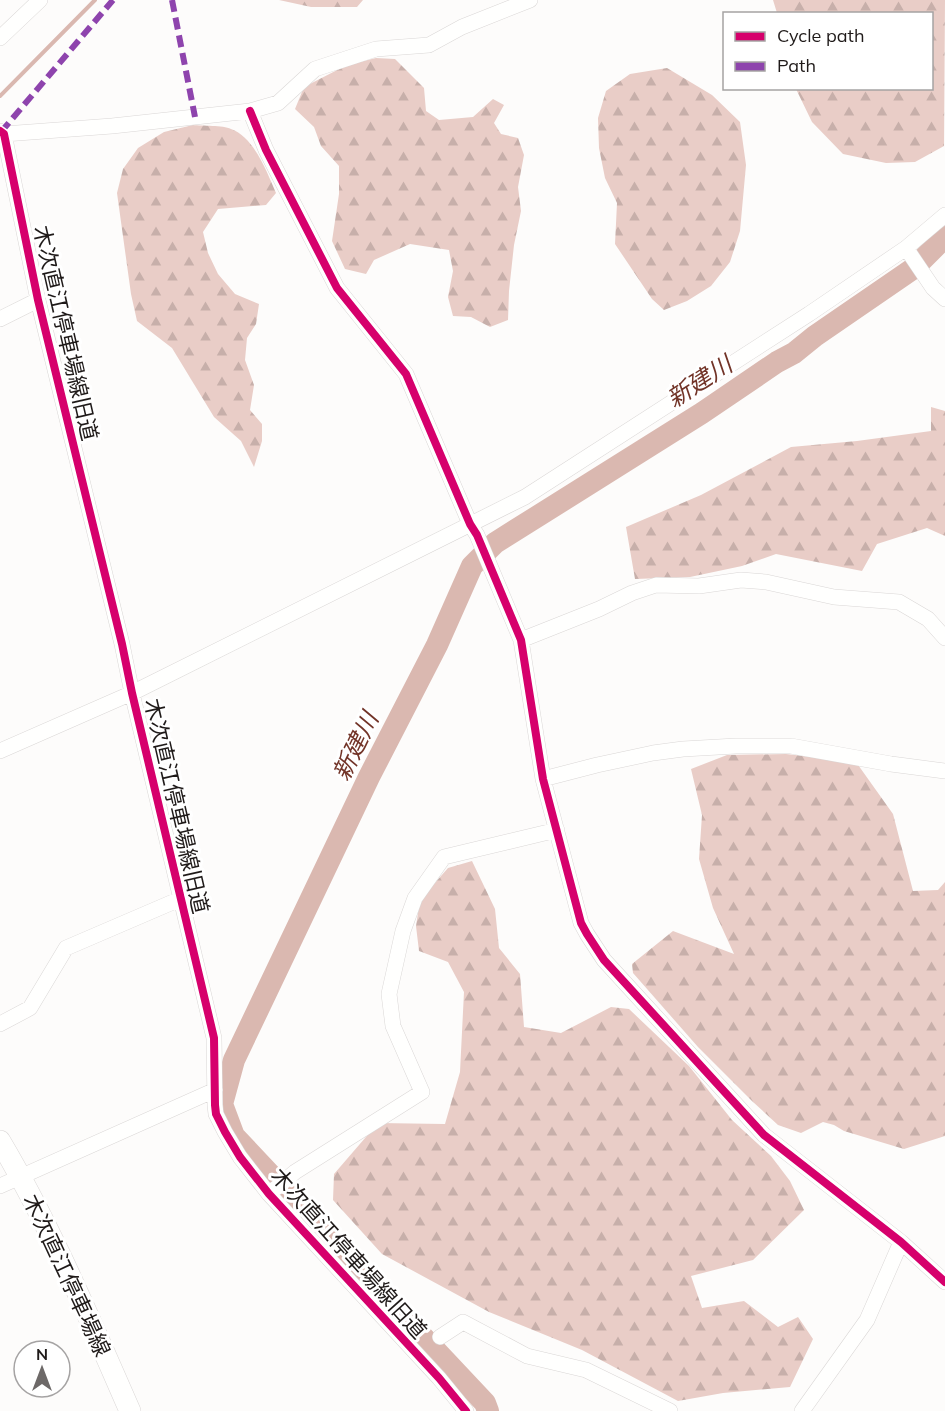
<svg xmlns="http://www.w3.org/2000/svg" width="945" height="1411" viewBox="0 0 945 1411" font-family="Mulish,'Noto Sans JP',sans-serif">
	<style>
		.forest { fill: url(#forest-firs) }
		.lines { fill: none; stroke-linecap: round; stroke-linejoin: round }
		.stream { stroke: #dab8b0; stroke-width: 4 }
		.river { stroke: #dab8b0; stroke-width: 22 }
		.minor-casing { stroke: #dad7d6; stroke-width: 16 }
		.secondary-casing { stroke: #dad7d6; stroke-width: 22 }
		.minor { stroke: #fffffe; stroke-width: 15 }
		.secondary { stroke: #fffffe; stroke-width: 21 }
		.quiet { stroke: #8e44ad; stroke-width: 6; stroke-dasharray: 12 6; stroke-linecap: butt }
		.cycleway-casing { stroke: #fff; stroke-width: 11 }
		.cycleway { stroke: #d6006c; stroke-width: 8 }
		.labels { text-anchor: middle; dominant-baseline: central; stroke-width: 6; stroke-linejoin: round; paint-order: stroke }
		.street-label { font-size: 22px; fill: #1f1a19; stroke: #fff }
		.water-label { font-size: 24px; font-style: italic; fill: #723428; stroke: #fff }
	</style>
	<defs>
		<pattern id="forest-firs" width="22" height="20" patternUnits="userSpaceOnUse" patternTransform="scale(1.5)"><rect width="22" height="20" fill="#e9cdc7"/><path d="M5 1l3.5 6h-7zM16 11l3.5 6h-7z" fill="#c7afaa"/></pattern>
	</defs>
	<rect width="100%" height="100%" fill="#fdfcfb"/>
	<path class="forest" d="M279,0H363L357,7H311Z
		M773,0H945L944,146L915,162L886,163L843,154L812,122L796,89L932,88V14L777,13Z
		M376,58L395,59L424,88L426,111L439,120L473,117L493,99L504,105L494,123L501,134L518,138L524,155L518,187L521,211L514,245L509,291L508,320L490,327L471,317L453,316L448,297L453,271L449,250L410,244L374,260L366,274L345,269L332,241L339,194V166L321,146L314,127L295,109L304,87L347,65Z
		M667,68L712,95L740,122L746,165L740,231L730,262L711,286L687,301L664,310L652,299L615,244L617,203L605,178L599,148L598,118L606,91L630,74Z
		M193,125C202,126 223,125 231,129C254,137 267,172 276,193L266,205L218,209L203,232L208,253L218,274L235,294L259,304L256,324L247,338L245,360L254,385L250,410L262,424V441L254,467L241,441L214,417L172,348L137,321L131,294L117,193L123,169L138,148L164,132Z
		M931,407L945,411V536L927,528L877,544L862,571L776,554L742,566L690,577L635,579L626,527L701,495L791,447L857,441L931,431Z
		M786,754L856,762L893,814L913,891L938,890L945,882V1136L904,1149L844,1131L834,1125L823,1122L801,1133L778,1125L752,1101L698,1047L633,973L632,964L673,931L734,954L713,908L699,859L702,815L691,769L727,755Z
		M472,861L495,909L499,948L520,974L524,1027L561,1033L611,1007L629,1009L689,1066L732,1120L771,1156L790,1181L804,1210L753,1260L691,1276L702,1308L744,1301L778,1327L798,1317L813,1339L790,1387L723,1393L678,1401L582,1350L489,1312L382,1254L333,1200L334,1174L378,1123L445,1124L460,1072L464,992L448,962L419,951L416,926L420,900L448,868Z"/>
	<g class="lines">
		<path class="stream" d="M0,96L95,0"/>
		<path class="river" d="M488,1411L485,1403L234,1136L222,1104L234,1060L369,777L437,645L472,566L495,543L702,413L777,362L794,353L815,336L914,268L945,237"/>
		<defs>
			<path id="minor" d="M0,38L40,0
				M250,111L266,150L337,288L406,374L470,524L477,535L521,640L543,779L581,923L587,934L604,960L764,1135L901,1242L945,1282
				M0,131L4,134L38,300L122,644L132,693L214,1038L215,1105L216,1114L225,1132L240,1157L269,1194L439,1378L466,1411
				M4,134L112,126L250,111L278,103L315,69L376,49L429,45L462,27L530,0
				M906,248L933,288L945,299
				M0,319L38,300
				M521,640L599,609L632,593L656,585L699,586L741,580L766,582L834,597L899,602L928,619L945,638
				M0,751L132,693L525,497L809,314L906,248L945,215
				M543,779L597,765L653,753L683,749L736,746H791L891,764L945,771
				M0,1024L30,1008L66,948L180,899
				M0,1186L215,1090
				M269,1194L295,1172L422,1092L393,1026L389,994L403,931L415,898L444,857L557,830
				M440,1337L463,1322L527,1356L586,1370L670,1411
				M802,1411L867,1320L901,1242"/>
			<path id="secondary" d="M0,1141C51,1227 90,1320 130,1411"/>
		</defs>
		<use href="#minor" class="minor-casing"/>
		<use href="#secondary" class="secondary-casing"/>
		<use href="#minor" class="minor"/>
		<use href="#secondary" class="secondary"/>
		<path class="quiet" d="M172,0L195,117
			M1,132L113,0"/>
		<defs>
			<path id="cycleway" d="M250,111L266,150L337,288L406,374L470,524L477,535L521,640L543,779L581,923L587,934L604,960L764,1135L901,1242L945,1282
				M0,131L4,134L38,300L122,644L132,693L214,1038L215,1105L216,1114L225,1132L240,1157L269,1194L439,1378L466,1411"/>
		</defs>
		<use href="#cycleway" class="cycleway-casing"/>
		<use href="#cycleway" class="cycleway"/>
	</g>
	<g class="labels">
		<g class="street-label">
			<text transform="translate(66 333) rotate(77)">木次直江停車場線旧道</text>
			<text transform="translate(177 806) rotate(77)">木次直江停車場線旧道</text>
			<text transform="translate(349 1253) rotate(48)">木次直江停車場線旧道</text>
			<text transform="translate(67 1275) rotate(65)">木次直江停車場線</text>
		</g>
		<g class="water-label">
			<text transform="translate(699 381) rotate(-33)">新建川</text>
			<text transform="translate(355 746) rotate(-64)">新建川</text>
		</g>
	</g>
	<rect x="723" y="12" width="210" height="78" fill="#ffffff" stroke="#a5a3a3" stroke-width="1.5"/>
	<rect x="735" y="32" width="30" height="9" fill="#d6006c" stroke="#a5a3a3" stroke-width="1.5"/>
	<text x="777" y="42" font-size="18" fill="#1f1a19">Cycle path</text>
	<rect x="735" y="62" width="30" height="9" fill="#8e44ad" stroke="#a5a3a3" stroke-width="1.5"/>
	<text x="777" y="72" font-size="18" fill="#1f1a19">Path</text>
	<g transform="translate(42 1369)"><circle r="28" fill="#ffffff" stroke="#a5a3a3" stroke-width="1.5"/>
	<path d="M0-4.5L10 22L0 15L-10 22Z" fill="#6d6968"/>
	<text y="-9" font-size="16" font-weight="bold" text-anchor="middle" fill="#1f1a19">N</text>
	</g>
</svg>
